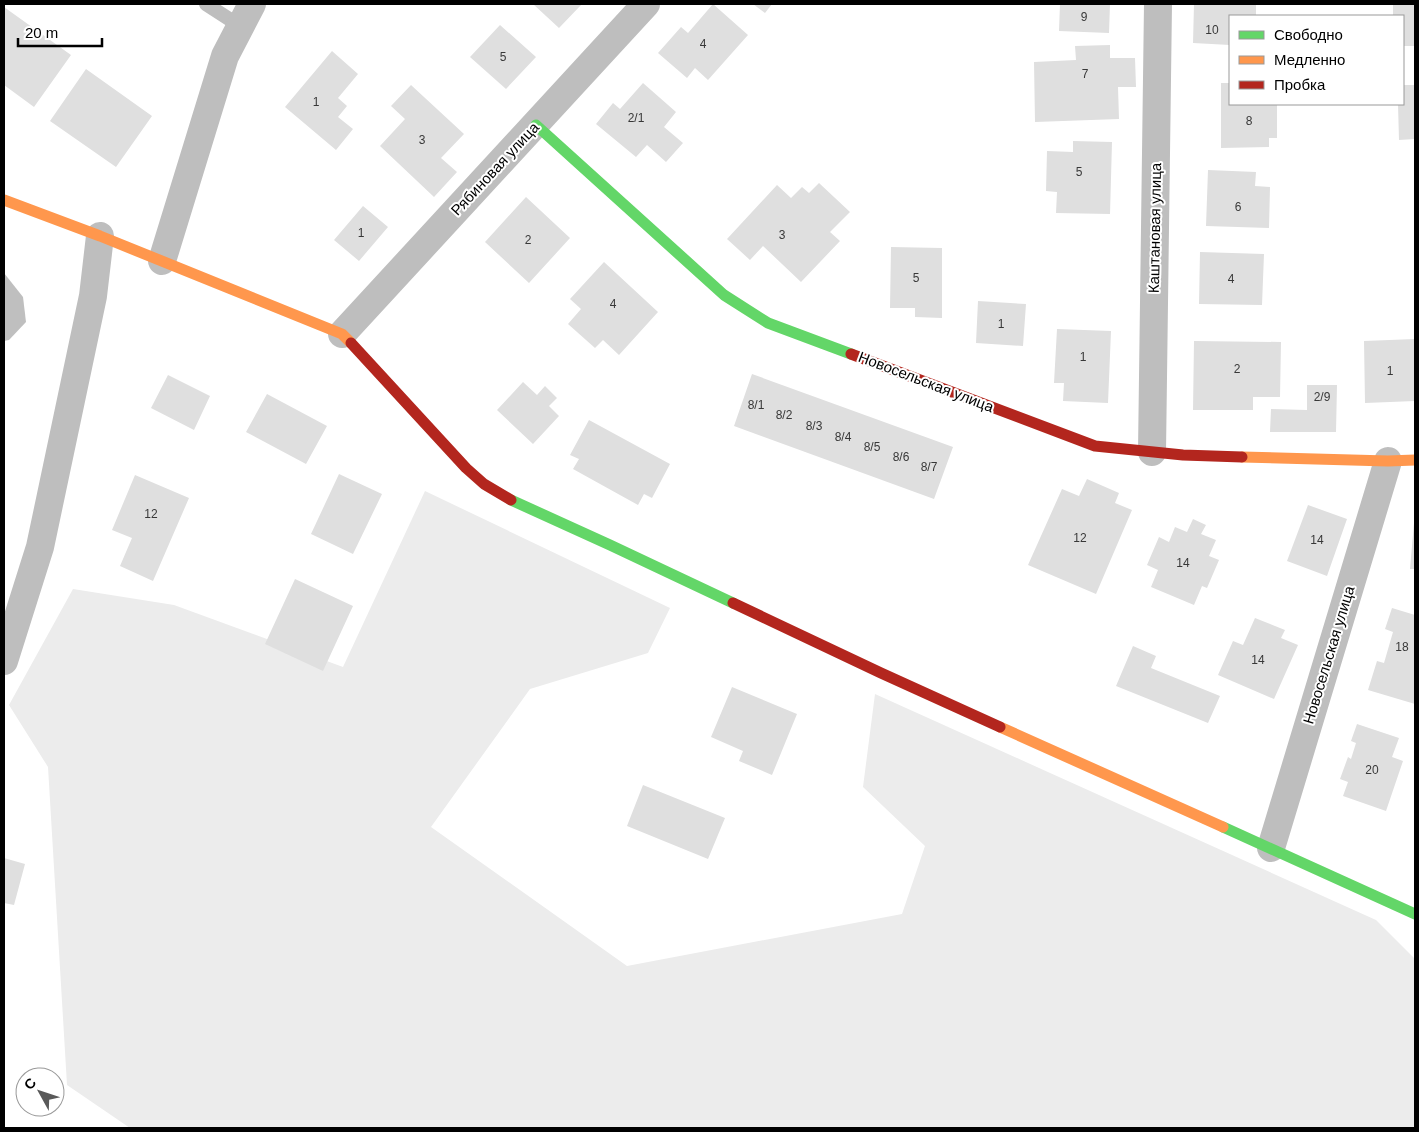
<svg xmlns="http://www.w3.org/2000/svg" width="1419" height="1132" font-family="Arial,sans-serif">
<rect width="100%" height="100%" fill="#fff"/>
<path fill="#ececec" d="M 425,491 L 670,608 L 648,653 L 530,689 L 431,827 L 627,966 L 902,914 L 925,846 L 863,787 L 875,694 L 1376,920 L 1415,959 L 1415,1128 L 130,1128 L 67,1085 L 48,767 L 9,705 L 73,589 L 174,605 L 343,667 Z"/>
<path fill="#bfbfbf" d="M 4,273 L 23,297 L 26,322 L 9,340 L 4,341 Z"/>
<path fill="#dfdfdf" d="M 533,4 L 582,4 L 559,28 Z
M 713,4 L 748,35 L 708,80 L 695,68 L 687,78 L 658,53 L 681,27 L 688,33 Z
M 753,4 L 772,4 L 765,13 Z
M 1060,4 L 1110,4 L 1109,33 L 1059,31 Z
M 1194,4 L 1256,4 L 1256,16 L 1230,16 L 1230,45 L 1193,43 Z
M 1393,4 L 1415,4 L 1415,46 L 1403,46 L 1403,16 L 1393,16 Z
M 4,7 L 71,55 L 34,107 L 4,85 Z
M 500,25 L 536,57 L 506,89 L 470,57 Z
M 1110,45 L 1110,58 L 1135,58 L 1136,87 L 1118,87 L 1119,119 L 1035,122 L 1034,62 L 1076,60 L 1075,46 Z
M 332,51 L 358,74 L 338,98 L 347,106 L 338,117 L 353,129 L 336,150 L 285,107 Z
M 86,69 L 152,116 L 116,167 L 50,121 Z
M 643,83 L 676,112 L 664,127 L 683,143 L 666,162 L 647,145 L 636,157 L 596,124 L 613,103 L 620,109 Z
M 1221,83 L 1230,83 L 1230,104 L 1277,104 L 1277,138 L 1269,138 L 1269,147 L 1221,148 Z
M 411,85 L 464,134 L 441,158 L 457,172 L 434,197 L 380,146 L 405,119 L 391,106 Z
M 1403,85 L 1415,85 L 1415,139 L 1399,140 L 1398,104 L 1403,104 Z
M 1073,141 L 1112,142 L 1110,214 L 1056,213 L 1057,192 L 1046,191 L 1047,151 L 1073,152 Z
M 1208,170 L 1256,172 L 1255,186 L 1270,187 L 1269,228 L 1206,226 Z
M 819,183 L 850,212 L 830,232 L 840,241 L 801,282 L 763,246 L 750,260 L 727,239 L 777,185 L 791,198 L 802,187 L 809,193 Z
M 526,197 L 570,238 L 529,283 L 485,242 Z
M 363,206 L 388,227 L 359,261 L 334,240 Z
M 891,247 L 942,248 L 942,318 L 915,317 L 915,308 L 890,308 Z
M 1200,252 L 1264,254 L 1262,305 L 1199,304 Z
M 604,262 L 658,312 L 619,355 L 603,340 L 595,348 L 568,324 L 581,309 L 570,299 Z
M 978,301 L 1026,304 L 1023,346 L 976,343 Z
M 1057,329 L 1111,331 L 1108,403 L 1063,401 L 1064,383 L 1054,383 Z
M 1415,339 L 1415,401 L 1365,403 L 1364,341 Z
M 1194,341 L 1281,342 L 1280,397 L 1253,397 L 1253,410 L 1193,410 Z
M 752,374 L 953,447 L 934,499 L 734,426 Z
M 168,375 L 210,396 L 194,430 L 151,408 Z
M 523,382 L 537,395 L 545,386 L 557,398 L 549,406 L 559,416 L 533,444 L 497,410 Z
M 1307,385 L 1337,385 L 1336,432 L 1270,432 L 1271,409 L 1307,410 Z
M 267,394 L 327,426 L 306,464 L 246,432 Z
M 589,420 L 670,464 L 652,498 L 644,494 L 638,505 L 573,469 L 579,459 L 570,455 Z
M 339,474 L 382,494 L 353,554 L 311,534 Z
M 135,475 L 189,498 L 153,581 L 120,566 L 132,538 L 112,530 Z
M 1087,479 L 1119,493 L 1115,503 L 1132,510 L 1096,594 L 1028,565 L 1062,489 L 1079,496 Z
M 1308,505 L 1347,519 L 1327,576 L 1287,561 Z
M 1193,519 L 1206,525 L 1201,534 L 1216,540 L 1209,556 L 1219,560 L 1207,588 L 1202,586 L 1194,605 L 1151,587 L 1158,570 L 1147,565 L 1159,537 L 1169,542 L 1175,527 L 1187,532 Z
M 1414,523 L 1415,523 L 1415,569 L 1410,569 Z
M 295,579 L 353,606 L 323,671 L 265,644 Z
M 1392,608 L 1415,615 L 1415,704 L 1368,690 L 1377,661 L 1384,663 L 1393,632 L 1385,629 Z
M 1255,618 L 1285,630 L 1281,638 L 1298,645 L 1274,699 L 1218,675 L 1233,641 L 1243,645 Z
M 1133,646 L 1156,656 L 1151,668 L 1220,696 L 1208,723 L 1116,686 Z
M 732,687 L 797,714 L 772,775 L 739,761 L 743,751 L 711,737 Z
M 1357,724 L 1399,738 L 1392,757 L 1403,761 L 1386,811 L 1343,796 L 1348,782 L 1340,779 L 1348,757 L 1351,759 L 1356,743 L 1351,741 Z
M 643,785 L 725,818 L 708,859 L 627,826 Z
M 4,858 L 25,864 L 14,905 L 4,903 Z"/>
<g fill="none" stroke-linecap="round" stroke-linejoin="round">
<path stroke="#bebebe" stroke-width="14" d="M 206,4 L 240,26"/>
<path stroke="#bebebe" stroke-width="28" d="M 162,261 L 225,56 L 252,4
M 342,334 L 646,4
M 1152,452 L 1158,4
M 4,661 L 40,547 L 93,296 L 100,236
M 1271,848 L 1388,461"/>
<path stroke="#63d668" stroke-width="11" d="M 536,125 L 724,295 L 768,323 L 851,354
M 511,500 L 610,545 L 733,603
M 1223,827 L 1415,914"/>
<path stroke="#ff974d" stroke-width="11" d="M 4,200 L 100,236 L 342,334 L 351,343
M 1242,457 L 1388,461 L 1415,460
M 1000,727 L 1223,827"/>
<path stroke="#b3261e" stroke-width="11" d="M 351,343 L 466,468 L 484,484 L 511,500
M 851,354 L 1095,446 L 1183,455 L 1242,457
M 733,603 L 881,673 L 1000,727"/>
</g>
<g text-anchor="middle" stroke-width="4" stroke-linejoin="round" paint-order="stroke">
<g font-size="12" fill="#383838">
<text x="1084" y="21">9</text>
<text x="1212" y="34">10</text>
<text x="703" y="48">4</text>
<text x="503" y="61">5</text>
<text x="1085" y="78">7</text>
<text x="316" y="106">1</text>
<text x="636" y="122">2/1</text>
<text x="1249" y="125">8</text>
<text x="422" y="144">3</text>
<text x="1079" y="176">5</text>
<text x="1238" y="211">6</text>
<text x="361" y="237">1</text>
<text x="782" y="239">3</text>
<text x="528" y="244">2</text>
<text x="916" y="282">5</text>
<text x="1231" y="283">4</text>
<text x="613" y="308">4</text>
<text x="1001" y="328">1</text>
<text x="1083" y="361">1</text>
<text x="1237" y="373">2</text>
<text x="1390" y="375">1</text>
<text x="1322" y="401">2/9</text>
<text x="756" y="409">8/1</text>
<text x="784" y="419">8/2</text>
<text x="814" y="430">8/3</text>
<text x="843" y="441">8/4</text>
<text x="872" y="451">8/5</text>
<text x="901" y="461">8/6</text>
<text x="929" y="471">8/7</text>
<text x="151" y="518">12</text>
<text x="1080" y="542">12</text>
<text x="1317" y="544">14</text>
<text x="1183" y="567">14</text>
<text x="1402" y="651">18</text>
<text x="1258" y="664">14</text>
<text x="1372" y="774">20</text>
</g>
<g font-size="15" fill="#000" stroke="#fff">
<text transform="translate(495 169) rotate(-47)" y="5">Рябиновая улица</text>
<text transform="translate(1155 228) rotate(-89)" y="5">Каштановая улица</text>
<text transform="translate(926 382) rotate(21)" y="5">Новосельская улица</text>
<text transform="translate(1329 655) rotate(-73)" y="5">Новосельская улица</text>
</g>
</g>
<rect width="1419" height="1132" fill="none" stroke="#000000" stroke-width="10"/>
<rect x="1229" y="15" width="175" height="90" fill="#ffffff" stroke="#999999"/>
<rect x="1239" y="31" width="25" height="8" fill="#63d668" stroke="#999999"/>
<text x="1274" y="40" font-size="15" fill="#000000">Свободно</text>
<rect x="1239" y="56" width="25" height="8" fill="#ff974d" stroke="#999999"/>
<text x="1274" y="65" font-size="15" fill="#000000">Медленно</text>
<rect x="1239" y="81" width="25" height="8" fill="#b3261e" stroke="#999999"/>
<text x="1274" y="90" font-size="15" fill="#000000">Пробка</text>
<g transform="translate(40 1092) rotate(310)"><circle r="24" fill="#ffffff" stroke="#999999"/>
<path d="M0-4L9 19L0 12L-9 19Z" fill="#595959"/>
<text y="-8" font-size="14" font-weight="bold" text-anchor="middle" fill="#000000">С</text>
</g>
<path d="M18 38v8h84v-8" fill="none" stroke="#000000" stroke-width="2.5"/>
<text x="25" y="38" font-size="15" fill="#000000" stroke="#ffffff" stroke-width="4" paint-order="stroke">20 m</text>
</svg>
